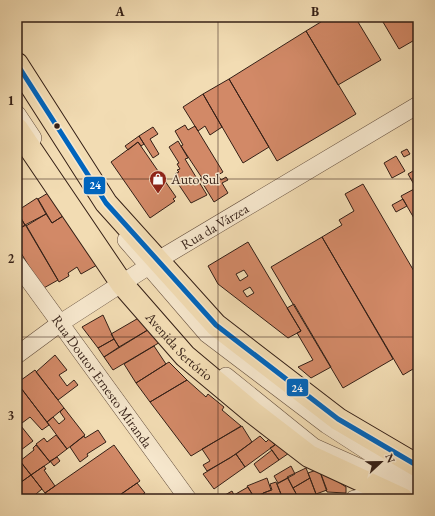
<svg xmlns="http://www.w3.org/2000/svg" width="435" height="516" font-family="'EB Garamond',serif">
<rect width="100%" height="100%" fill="#f2dcb3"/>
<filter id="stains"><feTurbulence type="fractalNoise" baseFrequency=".005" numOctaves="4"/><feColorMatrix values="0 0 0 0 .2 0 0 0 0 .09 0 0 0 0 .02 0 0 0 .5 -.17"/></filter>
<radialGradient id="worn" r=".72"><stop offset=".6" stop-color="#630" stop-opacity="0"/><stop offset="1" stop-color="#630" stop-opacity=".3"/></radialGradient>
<path fill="#d28967" stroke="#341f16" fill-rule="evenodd" d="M 329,17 L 355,17 L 381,60 L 338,85 L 306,31 Z
M 380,17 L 418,17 L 418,38 L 399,49 Z
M 306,31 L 356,114 L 277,161 L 229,79 Z
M 229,79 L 269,147 L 243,163 L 203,94 Z
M 203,94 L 222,127 L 210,135 L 205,126 L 198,131 L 183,107 Z
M 185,125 L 188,130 L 195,126 L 223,172 L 218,175 L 221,180 L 226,177 L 228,180 L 222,183 L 228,193 L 214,202 L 200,179 L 202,178 L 181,146 L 183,145 L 175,131 Z
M 153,127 L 158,134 L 150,139 L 159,154 L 153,158 L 139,136 Z
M 139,136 L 144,144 L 141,146 L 138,142 L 128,150 L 125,146 Z
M 178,141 L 188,158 L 185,159 L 207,195 L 191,203 L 177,182 L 179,181 L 175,174 L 179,172 L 177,170 L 180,169 L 177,164 L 179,163 L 169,147 Z
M 138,142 L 176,197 L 173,199 L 175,201 L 150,218 L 111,162 Z
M 407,149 L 410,154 L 404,157 L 401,152 Z
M 396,156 L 405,171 L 392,178 L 384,163 Z
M 418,168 L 418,225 L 401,196 L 416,188 L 408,174 Z
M 363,184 L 418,278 L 418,366 L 403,375 L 322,237 L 342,225 L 339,220 L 354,211 L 345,194 Z
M 48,193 L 63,216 L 52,223 L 38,199 Z
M 37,198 L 46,214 L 25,225 L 17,211 Z
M 403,199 L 407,206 L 396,212 L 392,205 Z
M 17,212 L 25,225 L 17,230 Z
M 46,214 L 52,223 L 63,216 L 97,265 L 81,274 L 77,267 L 68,273 L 69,276 L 59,282 L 26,226 Z
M 26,225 L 58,280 L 42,289 L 17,246 L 17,230 Z
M 322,237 L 393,359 L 343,388 L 271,267 Z
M 248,242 L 301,331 L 288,338 L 218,284 L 208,266 ZM 244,270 L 248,276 L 240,281 L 236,274 ZM 250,287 L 254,293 L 247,297 L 243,291 Z
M 294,304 L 331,367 L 311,378 L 298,367 L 313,360 L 297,333 L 301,331 L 287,308 Z
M 103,315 L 114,339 L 98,348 L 82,327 Z
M 142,316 L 151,328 L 119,347 L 111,334 Z
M 151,328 L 162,341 L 113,370 L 104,357 Z
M 114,339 L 119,347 L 104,357 L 98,348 Z
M 154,346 L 166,364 L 136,383 L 124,364 Z
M 55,355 L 67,370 L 59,375 L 67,386 L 74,380 L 78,385 L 58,400 L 36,372 Z
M 169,362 L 187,380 L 150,402 L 136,383 Z
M 35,370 L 64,408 L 47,422 L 17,383 Z
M 187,380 L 206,397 L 208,394 L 224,407 L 222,410 L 241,426 L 191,456 L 150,402 Z
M 18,384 L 49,425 L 42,430 L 30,417 L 22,423 L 17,416 Z
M 64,408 L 85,435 L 67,449 L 47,422 L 53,417 L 59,424 L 65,419 L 60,412 Z
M 17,421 L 33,441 L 17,453 Z
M 242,426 L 252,442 L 230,458 L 207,471 L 203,465 L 210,461 L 202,449 Z
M 98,430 L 106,442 L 87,454 L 88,456 L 80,462 L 70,447 L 84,436 L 85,438 Z
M 56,435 L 67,449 L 50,462 L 36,444 L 44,438 L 47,442 Z
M 260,436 L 266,442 L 269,439 L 275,445 L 245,467 L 236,454 Z
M 281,441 L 292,451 L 279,460 L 270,448 Z
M 36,445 L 50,462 L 31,475 L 20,461 L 34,450 L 33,448 Z
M 114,445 L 140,481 L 114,499 L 49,499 L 45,493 Z
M 272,450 L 279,460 L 260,473 L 254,464 Z
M 236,454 L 245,467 L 214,489 L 203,474 Z
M 57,457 L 60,461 L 54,466 L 50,461 Z
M 20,461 L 31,475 L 17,485 L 17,464 Z
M 44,466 L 46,469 L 44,470 L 55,486 L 45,493 L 31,475 Z
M 291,466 L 295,474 L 278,483 L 274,476 Z
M 306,468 L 310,478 L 293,488 L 287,477 Z
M 319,469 L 327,490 L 316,494 L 308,473 Z
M 319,469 L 346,487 L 346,493 L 327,492 Z
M 31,475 L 42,489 L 30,499 L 21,499 L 17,494 L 17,485 Z
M 267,478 L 271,490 L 254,497 L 247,486 Z
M 288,478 L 293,488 L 299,499 L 283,499 L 277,484 Z
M 310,478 L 316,494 L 308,499 L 299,499 L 293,488 Z
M 276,482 L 283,499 L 266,499 L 263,493 L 272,490 L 270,484 Z
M 137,483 L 145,493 L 143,494 L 146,499 L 114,499 Z
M 248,487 L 255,499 L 226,499 L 225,495 L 232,491 L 234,495 Z"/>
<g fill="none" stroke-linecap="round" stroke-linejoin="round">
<g stroke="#644e3d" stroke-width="18">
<g id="minor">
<path d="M 17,114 L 33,138"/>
<path d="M 126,240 L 207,334 L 327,425 L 395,469 L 418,480"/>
<path id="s1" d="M 17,264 L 188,499"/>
<path id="s2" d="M 17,355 L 59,324 L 158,260 L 418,105"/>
<path d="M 226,376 L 314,447 L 390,481 L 418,496"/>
<path d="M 354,499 L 387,492"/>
</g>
</g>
<g stroke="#341f16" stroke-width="24">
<g id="major">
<path d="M 17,64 L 106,203 L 216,325 L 338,419 L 418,466"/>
<path id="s3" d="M 17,129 L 122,284 L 185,356 L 252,412 L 309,456 L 402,499"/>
</g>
</g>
<use href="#minor" stroke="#f7e8ce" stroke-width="17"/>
<use href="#major" stroke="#f2dcb3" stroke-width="22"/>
<g stroke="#f7e8ce" stroke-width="8">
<path id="bus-1" d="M 17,64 L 106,203 L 216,325 L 338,419 L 418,466"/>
</g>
<use href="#bus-1" stroke="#0065bd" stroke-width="5"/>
</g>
<path fill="none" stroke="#341f16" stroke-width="1" stroke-opacity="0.55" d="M 218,17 L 218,499M 17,179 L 418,179M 17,337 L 418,337"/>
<defs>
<g id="shop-pin" transform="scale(0.9)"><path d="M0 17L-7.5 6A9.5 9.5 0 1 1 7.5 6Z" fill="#8f2418" stroke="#f7e8ce"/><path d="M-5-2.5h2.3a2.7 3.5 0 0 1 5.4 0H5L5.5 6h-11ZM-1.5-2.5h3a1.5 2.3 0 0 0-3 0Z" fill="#fff"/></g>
</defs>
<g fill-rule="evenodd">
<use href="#shop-pin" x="158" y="179"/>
</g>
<circle fill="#341f16" stroke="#f7e8ce" stroke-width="1.5" cx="57" cy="126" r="3.5"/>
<g text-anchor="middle" stroke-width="3" stroke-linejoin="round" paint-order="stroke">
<g font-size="14" fill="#341f16" stroke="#f7e8ce" text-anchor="start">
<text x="171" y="184">Auto Sul</text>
</g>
<g font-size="14" fill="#341f16" stroke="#f7e8ce">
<text dy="5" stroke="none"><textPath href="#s2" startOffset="236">Rua da Várzea</textPath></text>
<text dy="5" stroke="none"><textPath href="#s3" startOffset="272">Avenida Sertório</textPath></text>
<text dy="5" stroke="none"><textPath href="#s1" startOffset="145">Rua Doutor Ernesto Miranda</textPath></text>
</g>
</g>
<g stroke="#f7e8ce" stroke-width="1.5">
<rect x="83" y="176" width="23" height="19" rx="4" fill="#0065bd"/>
<rect x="286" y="378" width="23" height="19" rx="4" fill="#0065bd"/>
</g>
<g font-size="11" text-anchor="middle" font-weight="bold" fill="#fff">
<text x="95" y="189">24</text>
<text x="297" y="392">24</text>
</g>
<rect width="435" height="516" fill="none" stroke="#f2dcb3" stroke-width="44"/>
<g transform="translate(381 462) rotate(68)" stroke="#f7e8ce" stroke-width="3" paint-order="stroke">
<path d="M0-3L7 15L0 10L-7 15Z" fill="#341f16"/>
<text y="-6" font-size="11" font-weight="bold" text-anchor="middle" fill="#341f16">N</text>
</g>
<rect x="22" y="22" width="391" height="472" fill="none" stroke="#341f16" stroke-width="1.5"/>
<g font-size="13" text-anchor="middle" font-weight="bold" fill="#341f16">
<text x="120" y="16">A</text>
<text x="315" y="16">B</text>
<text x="11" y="105">1</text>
<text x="11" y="263">2</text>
<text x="11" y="420">3</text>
</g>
<rect width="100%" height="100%" filter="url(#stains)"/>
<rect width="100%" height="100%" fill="url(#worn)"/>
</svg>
